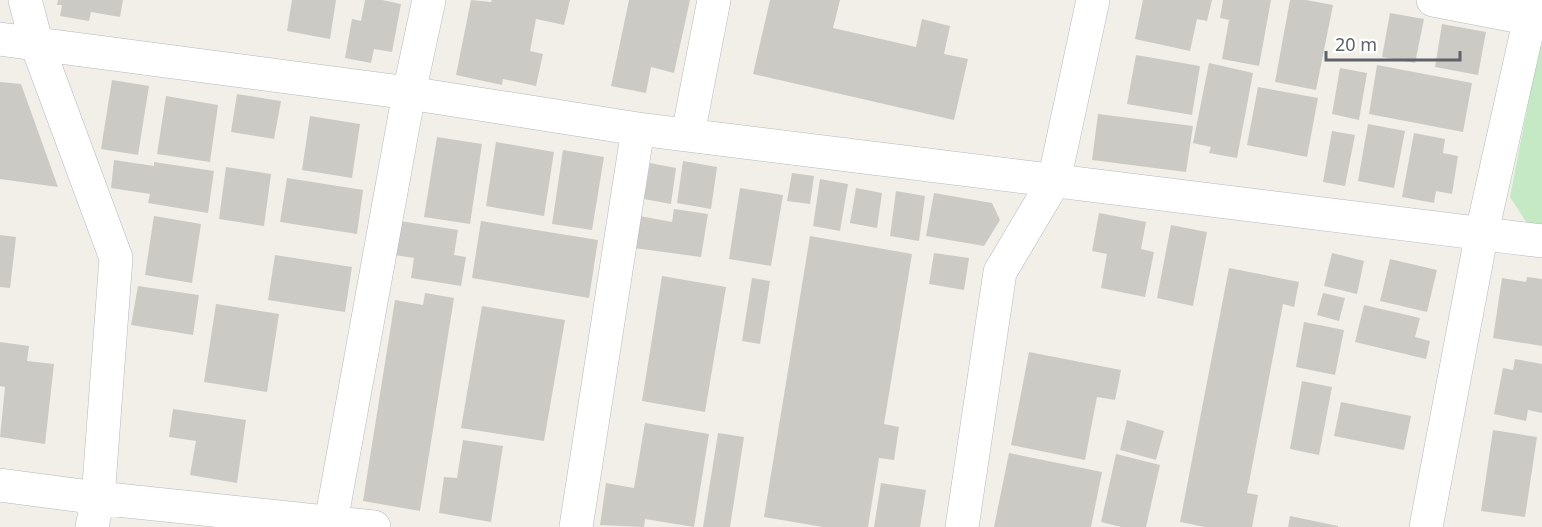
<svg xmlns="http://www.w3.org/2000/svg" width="1542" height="527" font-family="'Noto Sans',sans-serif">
<rect width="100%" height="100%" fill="#f1efe8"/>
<path fill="#c5e8c5" d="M 1542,46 L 1542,224 L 1527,223 L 1510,197 L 1539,48 Z"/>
<path fill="#cccac5" d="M 58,0 L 123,0 L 120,17 L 91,12 L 89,21 L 60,16 L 62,5 L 57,5 Z
M 292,0 L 336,0 L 330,39 L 287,31 Z
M 365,0 L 382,0 L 401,4 L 392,52 L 374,49 L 371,63 L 345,58 L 352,19 L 361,21 Z
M 471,0 L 491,2 L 492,0 L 570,0 L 564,25 L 536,19 L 530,51 L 543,54 L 536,86 L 503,79 L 502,85 L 456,75 Z
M 629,0 L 690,0 L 674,73 L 651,67 L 646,93 L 611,86 Z
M 770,0 L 840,0 L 833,28 L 916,47 L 922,19 L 950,26 L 944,54 L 968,59 L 954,120 L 753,74 Z
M 1143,0 L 1212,0 L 1207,21 L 1197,19 L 1190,51 L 1135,39 Z
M 1223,0 L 1271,0 L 1259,66 L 1222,59 L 1229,20 L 1220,18 Z
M 1290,0 L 1306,0 L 1333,5 L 1316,90 L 1275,82 Z
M 1390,13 L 1424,19 L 1415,63 L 1382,57 Z
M 1442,24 L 1486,32 L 1478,75 L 1435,67 Z
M 1136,55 L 1200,66 L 1192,115 L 1127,104 Z
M 1209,63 L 1253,73 L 1237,158 L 1209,153 L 1211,147 L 1193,143 Z
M 1377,65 L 1472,83 L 1463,132 L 1369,114 Z
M 1340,68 L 1367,73 L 1359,120 L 1332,114 Z
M 112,80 L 149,86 L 138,155 L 101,149 Z
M 0,82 L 21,84 L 58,187 L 0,179 Z
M 1258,87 L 1318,98 L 1307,157 L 1247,145 Z
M 237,94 L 281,101 L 274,139 L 231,132 Z
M 166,96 L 218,105 L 210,162 L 157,154 Z
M 1098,114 L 1193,126 L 1186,172 L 1092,160 Z
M 310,116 L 360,124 L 352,178 L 302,170 Z
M 1368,124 L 1405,131 L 1394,188 L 1358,181 Z
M 1332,131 L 1355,135 L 1345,186 L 1323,182 Z
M 1414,133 L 1445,139 L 1443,153 L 1458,156 L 1452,194 L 1436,191 L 1434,203 L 1402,197 Z
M 437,137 L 482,144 L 470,224 L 424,217 Z
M 496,142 L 554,152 L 544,216 L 486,206 Z
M 563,150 L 604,157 L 592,230 L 552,224 Z
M 114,160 L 154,166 L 154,162 L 214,171 L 208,213 L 148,203 L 150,194 L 111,188 Z
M 683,161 L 717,167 L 711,209 L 677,203 Z
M 650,163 L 676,168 L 671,204 L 644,199 Z
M 226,167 L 271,174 L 264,226 L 219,219 Z
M 792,173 L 814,176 L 810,204 L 787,201 Z
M 287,178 L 363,190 L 357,234 L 280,222 Z
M 820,179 L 848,184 L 840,231 L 813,226 Z
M 740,188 L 783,195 L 771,266 L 729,259 Z
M 856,188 L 882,193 L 877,228 L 850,223 Z
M 896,191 L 925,196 L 919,241 L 890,236 Z
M 934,193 L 992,203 L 1000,220 L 984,246 L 926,236 Z
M 674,209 L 708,214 L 701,257 L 634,248 L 640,216 L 672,222 Z
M 1099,213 L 1146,222 L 1141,249 L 1154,252 L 1145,297 L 1101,288 L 1107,254 L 1092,251 Z
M 154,216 L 201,224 L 192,283 L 145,275 Z
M 400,221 L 458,230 L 454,255 L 466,257 L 461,286 L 411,278 L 414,258 L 394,255 Z
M 481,221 L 598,240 L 589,298 L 472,278 Z
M 1171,225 L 1207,232 L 1193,306 L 1157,298 Z
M 0,235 L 16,237 L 10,288 L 0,287 Z
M 810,236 L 912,254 L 884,424 L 899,427 L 894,460 L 879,458 L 868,527 L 823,527 L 764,517 Z
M 934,253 L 969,258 L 964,290 L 929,284 Z
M 1332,253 L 1364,261 L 1357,294 L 1324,286 Z
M 275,255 L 352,267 L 345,312 L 268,300 Z
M 1390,259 L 1437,270 L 1427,312 L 1380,301 Z
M 1229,268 L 1299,282 L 1294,307 L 1283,304 L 1247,493 L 1258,495 L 1252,527 L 1205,527 L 1180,522 Z
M 662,276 L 726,287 L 705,412 L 642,401 Z
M 1527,277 L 1542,279 L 1542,346 L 1493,338 L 1502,278 L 1526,282 Z
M 752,278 L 770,281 L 760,344 L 742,341 Z
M 138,286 L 199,295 L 193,335 L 131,325 Z
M 425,293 L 454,298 L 420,511 L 363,501 L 395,300 L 423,305 Z
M 1323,293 L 1345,298 L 1339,321 L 1317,315 Z
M 216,304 L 279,314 L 267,392 L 204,382 Z
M 1364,305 L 1420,318 L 1415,337 L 1430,341 L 1426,359 L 1355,342 Z
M 482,306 L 565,320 L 544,441 L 461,428 Z
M 1304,322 L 1344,330 L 1335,375 L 1296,367 Z
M 0,342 L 29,346 L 27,361 L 54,364 L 45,444 L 0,437 L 5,387 L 0,386 Z
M 1029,352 L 1121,370 L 1115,400 L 1097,397 L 1085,460 L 1011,445 Z
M 1515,359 L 1542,364 L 1542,413 L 1528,410 L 1526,421 L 1494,414 L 1503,368 L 1513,370 Z
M 1302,381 L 1332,387 L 1319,455 L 1290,449 Z
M 1341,402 L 1411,416 L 1404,450 L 1334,436 Z
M 173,409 L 246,420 L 237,483 L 190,475 L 196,441 L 169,437 Z
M 1127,420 L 1164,431 L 1156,460 L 1120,450 Z
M 645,423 L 709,434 L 694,527 L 645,519 L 644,527 L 600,525 L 606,483 L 634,488 Z
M 1493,430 L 1537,437 L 1525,517 L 1481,511 Z
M 718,433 L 744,437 L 730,527 L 703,527 Z
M 463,440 L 503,446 L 491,522 L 439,513 L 444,477 L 457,478 Z
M 1009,453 L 1102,472 L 1091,527 L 994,527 Z
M 1116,454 L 1160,465 L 1146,527 L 1121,527 L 1101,522 Z
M 881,483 L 926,490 L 920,527 L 874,527 Z
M 1290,516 L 1338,526 L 1338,527 L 1288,527 Z"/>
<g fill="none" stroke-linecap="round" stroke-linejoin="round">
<g stroke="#b5b8bc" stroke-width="34">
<path id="minor" d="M 25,0 L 37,45 L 116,258 L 98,498 L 92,527
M 1433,0 L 1542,21
M 0,39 L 409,93 L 638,129 L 1542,241
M 688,134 L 714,0
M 0,485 L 98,498 L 374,527
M 331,522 L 409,93 L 429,0
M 576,527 L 638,129
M 962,527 L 1000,272 L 1054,181 L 1093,0
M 1426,527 L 1482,232 L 1534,0"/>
</g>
<use href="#minor" stroke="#fff" stroke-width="33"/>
</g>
<path d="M1326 51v9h134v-9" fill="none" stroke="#5f6368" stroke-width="3"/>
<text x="1335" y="51" font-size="18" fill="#5f6368" stroke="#ffffff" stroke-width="4.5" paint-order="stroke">20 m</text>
</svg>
